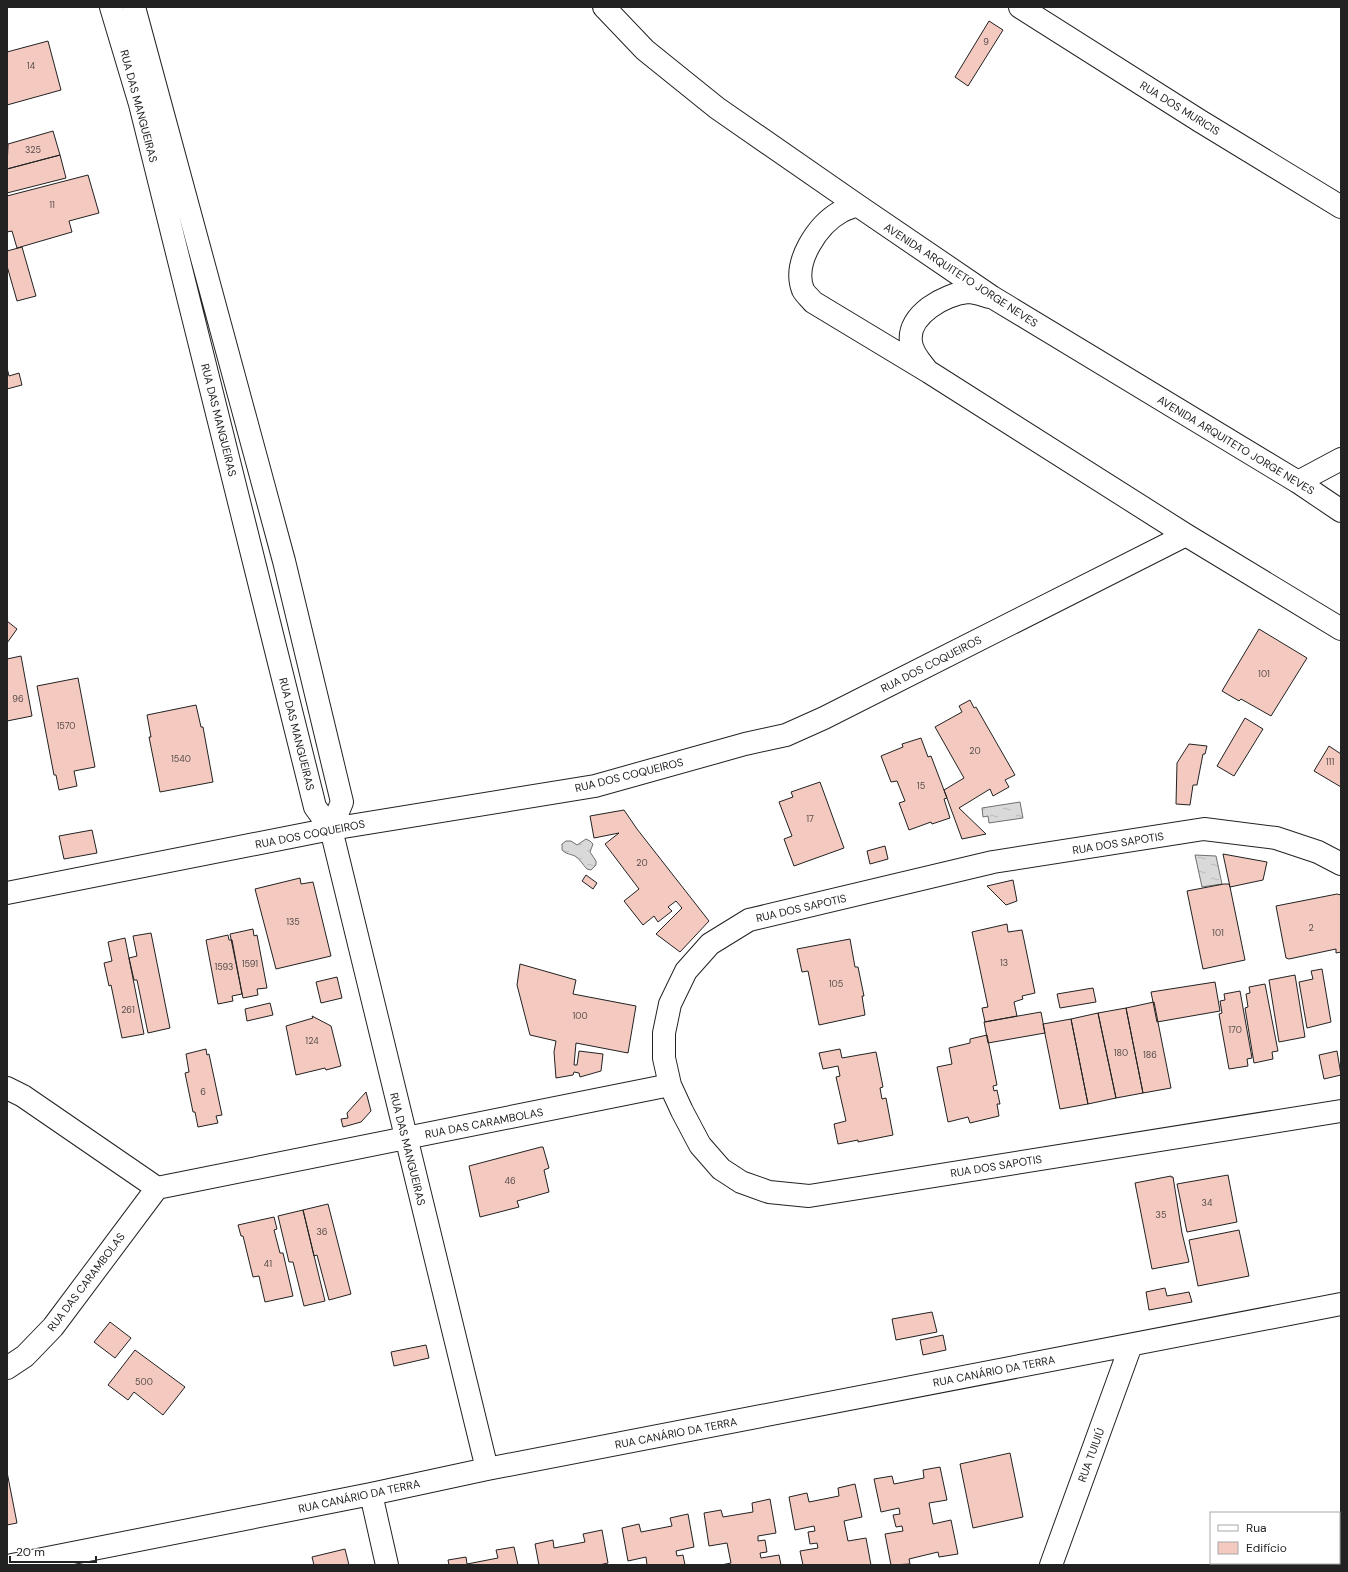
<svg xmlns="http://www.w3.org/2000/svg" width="1348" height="1572" font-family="'DM Sans',sans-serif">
<defs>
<pattern id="water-ripples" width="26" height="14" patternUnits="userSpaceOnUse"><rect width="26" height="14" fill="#d9d9d9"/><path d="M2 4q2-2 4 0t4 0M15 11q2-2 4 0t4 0" fill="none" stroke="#bababa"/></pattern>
</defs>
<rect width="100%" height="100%" fill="#fff"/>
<path fill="url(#water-ripples)" stroke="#6f6f6f" d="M 1020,802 L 1023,818 L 989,823 L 988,816 L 983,817 L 982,808 Z
M 586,839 L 590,841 L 593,844 L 590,852 L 596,861 L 596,865 L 591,870 L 587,869 C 583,865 580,859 575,856 C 570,854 566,854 562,850 L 562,844 L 566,841 L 571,841 L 577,845 Z
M 1195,855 L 1216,856 L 1222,884 L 1202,887 Z"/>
<path fill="#f3c9c0" stroke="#222" d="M 989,21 L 1003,30 L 968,86 L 955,77 Z
M 48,41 L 61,90 L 7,105 L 7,52 Z
M 53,131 L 60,155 L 7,169 L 8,144 Z
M 60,155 L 66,178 L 7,193 L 7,169 Z
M 88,175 L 99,213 L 69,221 L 72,232 L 17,248 L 12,231 L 7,232 L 7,196 Z
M 22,247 L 36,296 L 17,301 L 7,266 L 7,251 Z
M 7,368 L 9,376 L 19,373 L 22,385 L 7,389 Z
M 7,621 L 17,629 L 7,643 Z
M 1259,629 L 1307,658 L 1271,716 L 1241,699 L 1239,701 L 1222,691 Z
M 21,656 L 32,716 L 7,721 L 7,659 Z
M 78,678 L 95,767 L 74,771 L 77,786 L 59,790 L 56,775 L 54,775 L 37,686 Z
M 970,700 L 974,708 L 976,707 L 1015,775 L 1005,780 L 1009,787 L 993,796 L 990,789 L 959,808 L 986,834 L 962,839 L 944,790 L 964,778 L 935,727 L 962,712 L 959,706 Z
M 196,705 L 201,727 L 203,727 L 213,782 L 160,792 L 149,737 L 151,737 L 147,715 Z
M 1245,718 L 1263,729 L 1234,776 L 1217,766 Z
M 921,738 L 928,757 L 931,756 L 947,798 L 944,799 L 950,818 L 932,824 L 931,822 L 909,830 L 899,803 L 905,801 L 897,781 L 891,782 L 881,756 L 903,747 L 902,744 Z
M 1189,744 L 1207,746 L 1205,754 L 1203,754 L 1197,785 L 1193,785 L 1190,805 L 1176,804 L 1177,763 Z
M 1329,746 L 1341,754 L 1341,787 L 1314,771 Z
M 820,782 L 844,848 L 794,866 L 784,839 L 792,836 L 779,802 L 793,797 L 791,792 Z
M 624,810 L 637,829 L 709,921 L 680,952 L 656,934 L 682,908 L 676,901 L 668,907 L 672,911 L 658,922 L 654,916 L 643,925 L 624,901 L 639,889 L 605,844 L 619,833 L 594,838 L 590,816 Z
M 92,830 L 97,853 L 64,859 L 59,836 Z
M 885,846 L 888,859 L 870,864 L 867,851 Z
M 1223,854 L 1267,862 L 1263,880 L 1230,887 Z
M 586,875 L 597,883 L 593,889 L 582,881 Z
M 300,878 L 301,884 L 313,882 L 331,956 L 276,969 L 255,889 Z
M 1013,880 L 1017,901 L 1006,905 L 987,886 Z
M 1224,884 L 1229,884 L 1230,887 L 1245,960 L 1203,969 L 1187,891 Z
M 1337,894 L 1341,895 L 1341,952 L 1336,953 L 1336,949 L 1289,959 L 1286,958 L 1276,906 Z
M 1007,924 L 1008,932 L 1022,930 L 1035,993 L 1022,996 L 1023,999 L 1014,1002 L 1017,1016 L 985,1022 L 982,1008 L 988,1007 L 972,932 Z
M 253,929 L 254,936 L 257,935 L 267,988 L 257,989 L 258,995 L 243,998 L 230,934 Z
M 151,933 L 170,1028 L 148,1033 L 137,980 L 134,980 L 129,958 L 137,956 L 133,936 Z
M 228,935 L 229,940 L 232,940 L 242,994 L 232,996 L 233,1001 L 218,1004 L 206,940 Z
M 125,938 L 144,1034 L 122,1038 L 111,985 L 109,986 L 104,963 L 112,961 L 108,942 Z
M 850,939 L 855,967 L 858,967 L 864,996 L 862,996 L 865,1015 L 819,1025 L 808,971 L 802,972 L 797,949 Z
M 520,964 L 576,980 L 573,994 L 636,1006 L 628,1053 L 576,1043 L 574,1065 L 577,1065 L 579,1051 L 603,1054 L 601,1071 L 580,1077 L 579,1073 L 574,1072 L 573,1075 L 556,1078 L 554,1052 L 556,1041 L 530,1035 L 517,985 Z
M 1322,969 L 1331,1022 L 1307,1028 L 1299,982 L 1313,979 L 1311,971 Z
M 1295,975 L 1305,1037 L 1279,1042 L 1269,980 Z
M 337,977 L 342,998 L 321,1003 L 316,982 Z
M 1215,982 L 1220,1011 L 1157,1022 L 1151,992 Z
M 1265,984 L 1278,1051 L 1272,1052 L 1273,1059 L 1254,1063 L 1245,1008 L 1248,1007 L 1246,994 L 1250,993 L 1249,987 Z
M 1093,988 L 1096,1002 L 1060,1008 L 1057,994 Z
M 1240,991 L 1252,1058 L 1247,1059 L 1248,1066 L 1229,1069 L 1219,1014 L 1222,1013 L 1220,1001 L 1225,1000 L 1224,994 Z
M 1154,1002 L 1171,1088 L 1143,1093 L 1126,1008 Z
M 270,1003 L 273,1015 L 247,1021 L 245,1009 Z
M 1126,1008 L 1143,1093 L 1116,1098 L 1098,1013 Z
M 1041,1012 L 1045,1033 L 988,1043 L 984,1022 Z
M 1098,1013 L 1116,1098 L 1088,1104 L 1071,1019 Z
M 312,1016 L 331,1026 L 341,1066 L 326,1070 L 325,1068 L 296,1075 L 286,1026 L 313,1018 Z
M 1071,1019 L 1088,1104 L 1060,1109 L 1043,1024 Z
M 987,1035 L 997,1085 L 993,1086 L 994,1091 L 997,1090 L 1000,1104 L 997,1104 L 999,1116 L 970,1123 L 968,1117 L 948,1122 L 937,1067 L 952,1064 L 949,1048 L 970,1043 L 970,1039 Z
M 206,1049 L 207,1055 L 209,1054 L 222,1115 L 216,1116 L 218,1123 L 198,1127 L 195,1112 L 193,1112 L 185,1073 L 189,1072 L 186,1054 Z
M 840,1049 L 842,1058 L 876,1052 L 883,1087 L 880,1088 L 882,1099 L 886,1098 L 893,1135 L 858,1142 L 858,1140 L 838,1144 L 834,1124 L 846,1121 L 836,1077 L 840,1076 L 838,1066 L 823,1069 L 819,1053 Z
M 1337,1051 L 1341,1075 L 1324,1079 L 1319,1055 Z
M 366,1092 L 371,1111 L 361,1122 L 343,1127 L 341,1119 L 348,1118 L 347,1113 Z
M 541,1147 L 543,1147 L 549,1168 L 544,1170 L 549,1192 L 517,1201 L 519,1207 L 480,1217 L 469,1166 Z
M 1228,1175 L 1237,1222 L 1187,1232 L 1177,1184 Z
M 1171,1176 L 1171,1177 L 1173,1177 L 1182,1233 L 1189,1262 L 1152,1269 L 1135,1183 Z
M 328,1204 L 351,1294 L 329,1300 L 317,1255 L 314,1256 L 303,1210 Z
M 303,1210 L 325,1301 L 304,1306 L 293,1262 L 289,1262 L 278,1216 Z
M 274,1217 L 277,1229 L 274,1230 L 280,1253 L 283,1253 L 293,1296 L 265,1302 L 259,1276 L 253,1277 L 243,1236 L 241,1236 L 238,1225 Z
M 1239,1230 L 1249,1276 L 1198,1286 L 1189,1240 Z
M 1165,1288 L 1167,1296 L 1189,1292 L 1192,1302 L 1149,1310 L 1146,1292 Z
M 932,1312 L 937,1332 L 896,1340 L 892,1319 Z
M 110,1322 L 131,1338 L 115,1358 L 94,1342 Z
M 943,1335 L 946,1350 L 923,1355 L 920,1340 Z
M 426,1345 L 429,1358 L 394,1366 L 391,1352 Z
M 135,1350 L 185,1387 L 163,1415 L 134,1392 L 128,1400 L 108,1385 Z
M 1010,1453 L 1023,1517 L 973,1528 L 960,1464 Z
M 940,1467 L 947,1500 L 929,1503 L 933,1524 L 951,1520 L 958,1554 L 939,1557 L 938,1552 L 909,1559 L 910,1564 L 891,1565 L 885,1534 L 903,1531 L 902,1526 L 896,1527 L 893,1515 L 900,1514 L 899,1508 L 881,1512 L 874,1479 L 892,1476 L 894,1484 L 924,1478 L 923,1470 Z
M 7,1472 L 17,1523 L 7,1525 Z
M 855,1484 L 862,1517 L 844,1521 L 848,1541 L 866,1538 L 871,1565 L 803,1565 L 800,1551 L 818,1548 L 817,1543 L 810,1544 L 808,1532 L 815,1531 L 814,1526 L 795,1530 L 789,1497 L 807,1493 L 809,1502 L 839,1496 L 838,1488 Z
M 770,1499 L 776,1533 L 758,1536 L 758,1541 L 765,1540 L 767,1552 L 760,1553 L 761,1558 L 779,1555 L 781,1565 L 721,1565 L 731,1563 L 727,1543 L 709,1546 L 704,1513 L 721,1510 L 723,1517 L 753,1512 L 752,1503 Z
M 688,1514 L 694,1547 L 676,1551 L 677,1556 L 683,1555 L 685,1565 L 647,1565 L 646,1557 L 628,1561 L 622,1528 L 639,1524 L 641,1532 L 672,1526 L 670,1518 Z
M 602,1530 L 608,1563 L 599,1565 L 539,1565 L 535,1544 L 553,1540 L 554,1548 L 585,1542 L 583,1534 Z
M 514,1547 L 518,1565 L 449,1565 L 448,1560 L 466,1557 L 467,1564 L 498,1558 L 496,1550 Z
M 345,1549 L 349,1565 L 314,1565 L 312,1557 Z"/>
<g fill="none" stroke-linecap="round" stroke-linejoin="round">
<g stroke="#222" stroke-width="24">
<path id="street" d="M 111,7 L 140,104 L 315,807 L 331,829 L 487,1469
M 134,7 L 284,561 L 342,802 L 331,829
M 604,7 L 645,50 L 717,108 L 857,205 L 992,297 L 1298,482 L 1341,511
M 1020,7 L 1200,121 L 1341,207
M 857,205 C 852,207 846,209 842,211 C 818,224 792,262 803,290 C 805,294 810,298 813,302 L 929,372 L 1186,535 L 1341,629
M 926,369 C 920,361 912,353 911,342 C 907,315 945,294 968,292 C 975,292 982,295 989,297
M 1298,482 L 1341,459
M 1341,864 L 1318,852 L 1276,838 L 1204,829 L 993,862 L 749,920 L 710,944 L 686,971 L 670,1004 L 664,1033 L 664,1058 L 670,1085 L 682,1111 L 700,1145 L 721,1169 L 741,1182 L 769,1192 L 809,1196 L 1341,1111
M 7,893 L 331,829 L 595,786 L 745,744 L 786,735 L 824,718 L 1186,535
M 7,1088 L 23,1096 L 157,1188
M 7,1368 L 25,1356 L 53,1327 L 157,1188 L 670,1085
M 371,1494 L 387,1565
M 12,1565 L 371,1494 L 487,1469 L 1341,1304
M 1051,1565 L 1131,1345"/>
</g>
<use href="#street" stroke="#fff" stroke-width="22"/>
</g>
<g text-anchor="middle" stroke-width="3" stroke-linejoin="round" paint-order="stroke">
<g font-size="9" fill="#564c4a">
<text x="986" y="45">9</text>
<text x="31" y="69">14</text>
<text x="33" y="153">325</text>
<text x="52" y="208">11</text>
<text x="1264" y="677">101</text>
<text x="18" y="702">96</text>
<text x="66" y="729">1570</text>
<text x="975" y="754">20</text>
<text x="181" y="762">1540</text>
<text x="1330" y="765">111</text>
<text x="921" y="789">15</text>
<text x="810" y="822">17</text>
<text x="642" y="866">20</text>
<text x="293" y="925">135</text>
<text x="1311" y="931">2</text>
<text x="1218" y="936">101</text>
<text x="1004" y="966">13</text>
<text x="250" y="967">1591</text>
<text x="224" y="970">1593</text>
<text x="836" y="987">105</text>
<text x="128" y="1013">261</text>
<text x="580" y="1019">100</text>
<text x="1235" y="1033">170</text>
<text x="312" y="1044">124</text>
<text x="1121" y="1056">180</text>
<text x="1150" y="1058">186</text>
<text x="203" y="1095">6</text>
<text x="510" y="1184">46</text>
<text x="1207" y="1206">34</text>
<text x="1161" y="1218">35</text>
<text x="322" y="1235">36</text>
<text x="268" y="1267">41</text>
<text x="144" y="1385">500</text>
</g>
<g font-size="11" fill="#222" stroke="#fff">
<text transform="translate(139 106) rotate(75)" y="4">RUA DAS MANGUEIRAS</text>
<text transform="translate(1180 108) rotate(32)" y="4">RUA DOS MURICIS</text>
<text transform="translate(961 275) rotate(33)" y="4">AVENIDA ARQUITETO JORGE NEVES</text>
<text transform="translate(219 420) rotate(76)" y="4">RUA DAS MANGUEIRAS</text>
<text transform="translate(1236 445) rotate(31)" y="4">AVENIDA ARQUITETO JORGE NEVES</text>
<text transform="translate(931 664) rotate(-27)" y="4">RUA DOS COQUEIROS</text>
<text transform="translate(297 734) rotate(76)" y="4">RUA DAS MANGUEIRAS</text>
<text transform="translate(629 775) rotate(-14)" y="4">RUA DOS COQUEIROS</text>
<text transform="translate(310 834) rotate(-11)" y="4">RUA DOS COQUEIROS</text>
<text transform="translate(1118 843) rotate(-9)" y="4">RUA DOS SAPOTIS</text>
<text transform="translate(801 908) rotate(-13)" y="4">RUA DOS SAPOTIS</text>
<text transform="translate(484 1123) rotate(-11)" y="4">RUA DAS CARAMBOLAS</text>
<text transform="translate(408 1149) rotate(76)" y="4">RUA DAS MANGUEIRAS</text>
<text transform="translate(996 1166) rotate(-9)" y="4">RUA DOS SAPOTIS</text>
<text transform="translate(86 1282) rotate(-53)" y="4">RUA DAS CARAMBOLAS</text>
<text transform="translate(994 1371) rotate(-11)" y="4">RUA CANÁRIO DA TERRA</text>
<text transform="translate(676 1433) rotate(-11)" y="4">RUA CANÁRIO DA TERRA</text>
<text transform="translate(1091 1455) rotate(-70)" y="4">RUA TUIUIÚ</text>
<text transform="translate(359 1496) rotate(-12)" y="4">RUA CANÁRIO DA TERRA</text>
</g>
</g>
<rect width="1348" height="1572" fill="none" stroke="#222222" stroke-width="16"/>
<rect x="1210" y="1512" width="130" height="52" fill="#ffffff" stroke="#a7a7a7"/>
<rect x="1218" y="1525" width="20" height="6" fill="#ffffff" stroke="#a7a7a7"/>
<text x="1246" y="1532" font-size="12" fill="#222222">Rua</text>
<rect x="1218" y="1542" width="20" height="12" fill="#f3c9c0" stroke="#a7a7a7"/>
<text x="1246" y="1552" font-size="12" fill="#222222">Edifício</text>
<path d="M10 1556v6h86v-6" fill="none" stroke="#222222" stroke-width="2"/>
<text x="16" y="1556" font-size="12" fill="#222222" stroke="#ffffff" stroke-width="3" paint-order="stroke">20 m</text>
</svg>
